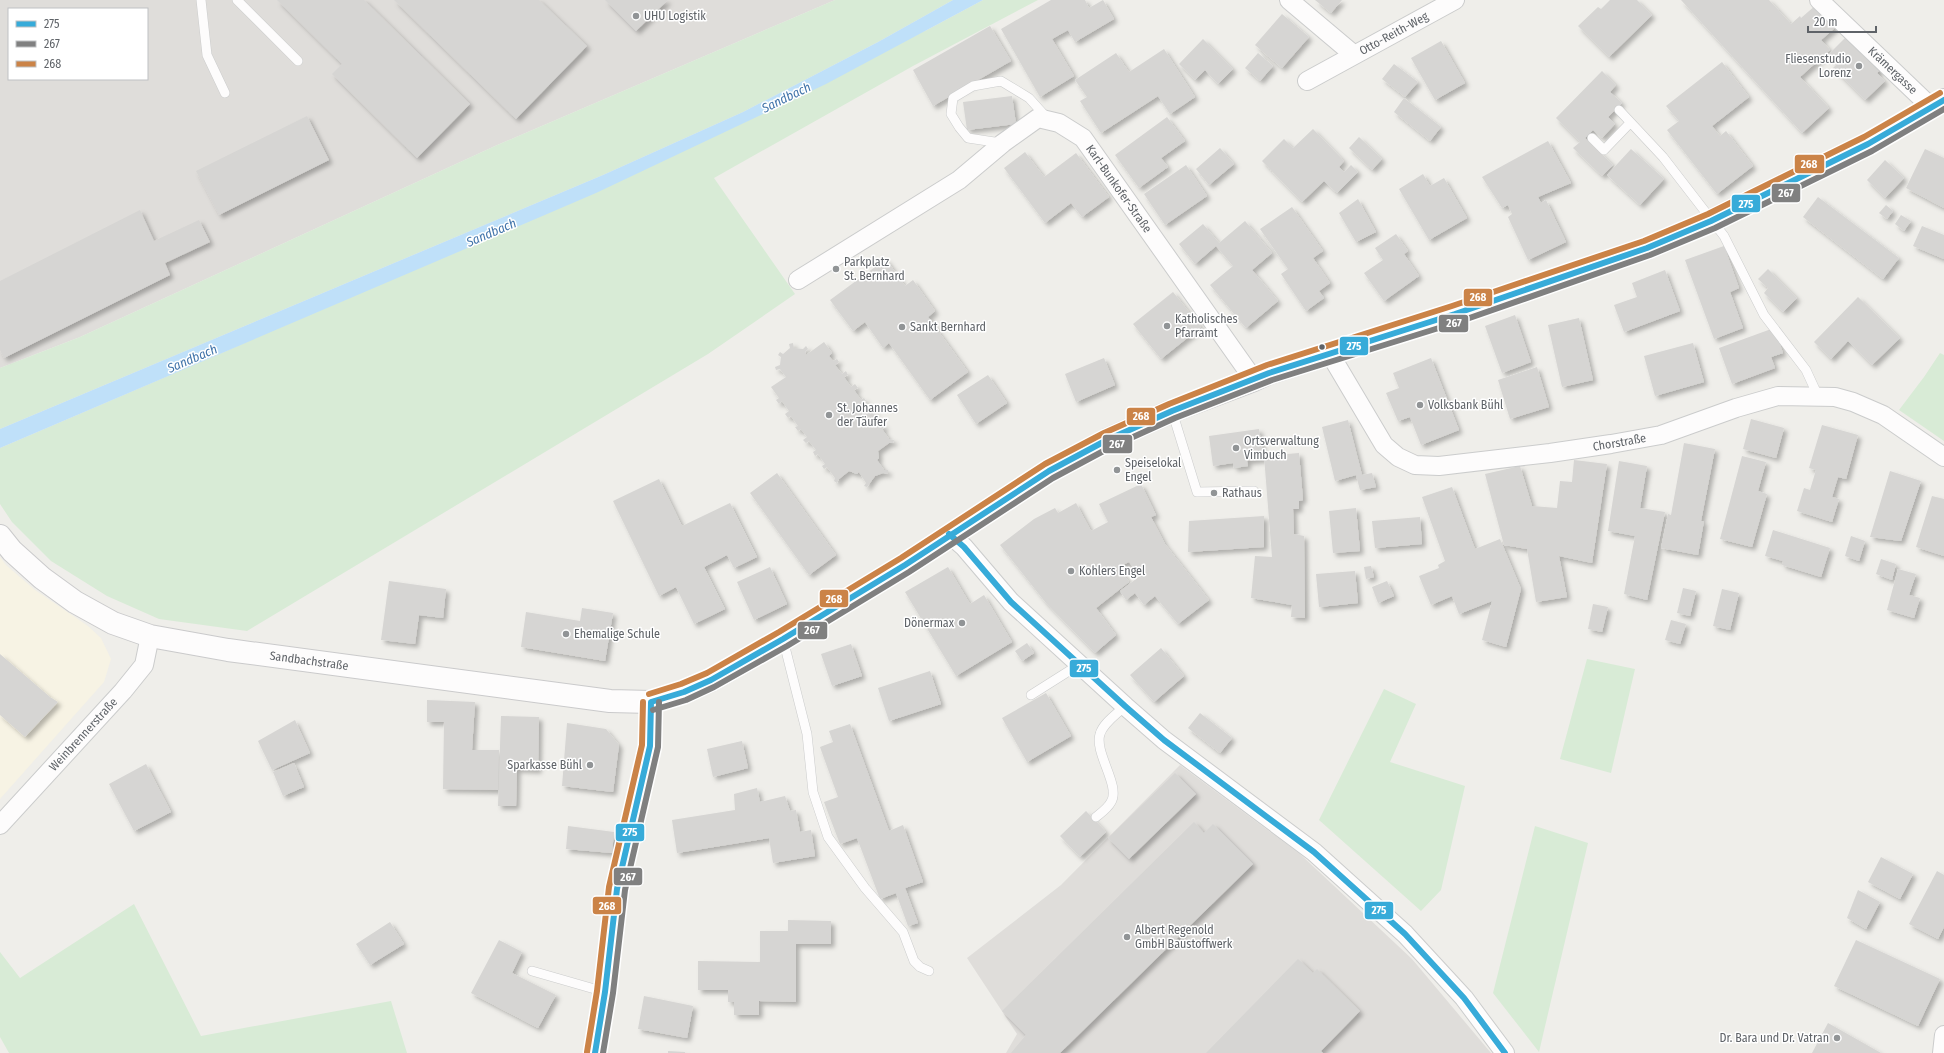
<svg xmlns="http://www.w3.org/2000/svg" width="1944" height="1053" font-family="'Fira Sans Condensed',sans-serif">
<defs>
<filter id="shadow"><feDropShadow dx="3.5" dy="3.5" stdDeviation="2" flood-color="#0004"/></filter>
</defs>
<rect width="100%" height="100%" fill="#efeeea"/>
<path fill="#f7f3e4" d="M 0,557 L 6,565 L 35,590 L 88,626 L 101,638 L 111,659 L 104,682 L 0,799 Z"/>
<path fill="#dfddda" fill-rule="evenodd" d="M 0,0 L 835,0 L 495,146 L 80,337 L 0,368 ZM 9,9 L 147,9 L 147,79 L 9,79 Z
M 1180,765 L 1300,854 L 1412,959 L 1491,1053 L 1006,1053 L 1017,1034 L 967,958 L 1061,885 Z"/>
<path fill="#d8ebd6" d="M 835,0 L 953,0 L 878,42 L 743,112 L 603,175 L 0,429 L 0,368 L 80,337 L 495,146 Z
M 983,0 L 1038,0 L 913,66 L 714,178 L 795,294 L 708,354 L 247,631 L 159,619 L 107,596 L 51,561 L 12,522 L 0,504 L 0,448 L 224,352 L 927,30 Z
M 1940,353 L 1944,355 L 1944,441 L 1899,410 L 1924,377 Z
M 1587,659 L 1635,669 L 1611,773 L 1560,759 Z
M 1384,689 L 1416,704 L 1390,762 L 1465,786 L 1441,890 L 1421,911 L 1319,820 Z
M 1535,826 L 1588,843 L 1539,1052 L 1493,993 Z
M 134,904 L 201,1036 L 391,1001 L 407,1053 L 9,1053 L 0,1037 L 0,952 L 20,978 Z"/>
<path fill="#bfe0f9" d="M 953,0 L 983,0 L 826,84 L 596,193 L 0,448 L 0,429 L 603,175 L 743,112 L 878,42 Z"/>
<path fill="#d6d5d3" filter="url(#shadow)" d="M 277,0 L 364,0 L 470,104 L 417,158 L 332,74 L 342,64 Z
M 394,0 L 539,0 L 587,46 L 516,119 Z
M 605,0 L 668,0 L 636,31 Z
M 1051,0 L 1085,0 L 1089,8 L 1103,0 L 1114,19 L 1075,42 L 1068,30 L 1052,39 L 1074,76 L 1040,97 L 1001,29 Z
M 1315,0 L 1342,0 L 1331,13 Z
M 1610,0 L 1637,0 L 1652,15 L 1609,57 L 1578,26 L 1598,7 L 1601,9 Z
M 1681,0 L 1769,0 L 1791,24 L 1800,16 L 1801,18 L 1816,5 L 1836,27 L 1821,40 L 1830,50 L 1800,77 L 1829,108 L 1802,133 Z
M 1282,14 L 1309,37 L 1282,68 L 1255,45 Z
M 990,26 L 1011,61 L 933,106 L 913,70 Z
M 1850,33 L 1883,67 L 1877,73 L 1885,81 L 1865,100 L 1833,68 L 1837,64 L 1828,55 Z
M 1203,39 L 1233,69 L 1218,84 L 1205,70 L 1195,80 L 1179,64 Z
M 1441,41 L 1465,83 L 1435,100 L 1411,58 Z
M 1164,49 L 1195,97 L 1170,114 L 1158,96 L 1101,133 L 1080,101 L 1087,97 L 1075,80 L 1116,53 L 1129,72 Z
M 1258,53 L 1273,66 L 1260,81 L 1245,68 Z
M 1722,62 L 1749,97 L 1712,126 L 1720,136 L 1726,131 L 1753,166 L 1717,194 L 1667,130 L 1679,121 L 1666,106 Z
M 1394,64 L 1418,82 L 1405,97 L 1382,79 Z
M 1602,71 L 1616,85 L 1610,92 L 1622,103 L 1608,117 L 1615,124 L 1602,138 L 1593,130 L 1585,138 L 1613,165 L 1602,176 L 1573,148 L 1580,142 L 1556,118 Z
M 1012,96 L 1016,124 L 967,130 L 963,102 Z
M 1404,98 L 1441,127 L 1430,141 L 1394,112 Z
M 307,116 L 329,160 L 219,215 L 196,171 Z
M 1167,117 L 1185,141 L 1161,158 L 1168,167 L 1139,188 L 1115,155 Z
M 1313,129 L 1344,161 L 1339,167 L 1344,172 L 1351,165 L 1358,172 L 1337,193 L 1324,181 L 1302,202 L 1262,161 L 1284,139 L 1293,148 Z
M 1359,137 L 1382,159 L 1372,170 L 1349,148 Z
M 1548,141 L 1571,183 L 1538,197 L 1541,203 L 1546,200 L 1566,242 L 1528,260 L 1508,217 L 1512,214 L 1508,205 L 1502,208 L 1482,177 Z
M 1220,148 L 1234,164 L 1209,185 L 1196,169 Z
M 1631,149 L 1664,179 L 1640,205 L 1607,175 Z
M 1925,149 L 1944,158 L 1944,208 L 1906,188 Z
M 1025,152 L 1044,177 L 1076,153 L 1109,197 L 1082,217 L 1071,203 L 1045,223 L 1004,168 Z
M 1885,160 L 1904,178 L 1885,198 L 1867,180 Z
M 1186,165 L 1207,196 L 1165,225 L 1144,194 Z
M 1423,174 L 1430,186 L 1444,178 L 1467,218 L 1429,240 L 1399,189 Z
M 1818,197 L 1899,258 L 1883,279 L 1803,217 Z
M 1358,199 L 1376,232 L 1356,242 L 1339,213 Z
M 1886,205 L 1893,211 L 1887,219 L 1879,213 Z
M 1292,207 L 1323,251 L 1313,258 L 1330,283 L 1319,291 L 1324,298 L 1306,311 L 1281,274 L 1288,269 L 1260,229 Z
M 140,210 L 154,241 L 199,220 L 210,242 L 165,263 L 170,275 L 4,358 L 0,350 L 0,281 Z
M 1901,215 L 1911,221 L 1904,231 L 1895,224 Z
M 1245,221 L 1272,253 L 1252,270 L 1278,301 L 1246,328 L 1210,285 L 1233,266 L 1216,246 L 1195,264 L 1179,244 L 1203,224 L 1219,243 Z
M 1922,226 L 1944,235 L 1944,259 L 1913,246 Z
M 1396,234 L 1408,251 L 1404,254 L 1419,276 L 1384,301 L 1364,273 L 1383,260 L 1375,248 Z
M 1724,246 L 1739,288 L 1730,292 L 1743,328 L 1714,339 L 1685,260 Z
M 886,259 L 905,286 L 913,280 L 935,311 L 928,317 L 968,372 L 930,400 L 889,343 L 883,348 L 865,322 L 853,331 L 830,300 Z
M 1768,269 L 1797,298 L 1783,312 L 1764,293 L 1768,288 L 1758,279 Z
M 1665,270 L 1680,311 L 1624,332 L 1614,305 L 1637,297 L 1632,283 Z
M 1173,292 L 1201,327 L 1161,359 L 1133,324 Z
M 1858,297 L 1900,338 L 1872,365 L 1848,341 L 1831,359 L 1814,342 Z
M 1515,315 L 1531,362 L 1502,373 L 1485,326 Z
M 1579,318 L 1593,380 L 1562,387 L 1548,325 Z
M 1774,328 L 1783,353 L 1771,357 L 1775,368 L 1732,384 L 1719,348 Z
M 824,342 L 832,353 L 829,356 L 833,361 L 837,359 L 839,362 L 835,365 L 842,374 L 846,371 L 848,375 L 844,377 L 851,387 L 855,384 L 858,388 L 854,390 L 861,400 L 864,398 L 866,401 L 863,403 L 870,413 L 873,410 L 876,413 L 872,416 L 879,426 L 883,424 L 885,427 L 882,429 L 889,439 L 894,440 L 893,443 L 889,443 L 878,451 L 879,458 L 877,460 L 884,470 L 888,470 L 888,474 L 883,473 L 875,476 L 867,487 L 864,486 L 866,483 L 859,472 L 857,474 L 849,471 L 839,479 L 837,483 L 834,481 L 835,478 L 827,467 L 824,469 L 822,466 L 825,464 L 818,454 L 815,456 L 813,452 L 816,450 L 809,441 L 806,443 L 803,440 L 807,437 L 801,429 L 798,431 L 795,427 L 798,426 L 791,416 L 788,418 L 785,414 L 789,411 L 782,401 L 779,404 L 776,400 L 779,398 L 771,387 L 786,377 L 780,369 L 776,370 L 775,367 L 780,365 L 781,357 L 778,355 L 780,352 L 783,354 L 790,348 L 789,344 L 793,343 L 794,348 L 803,349 L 806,346 L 808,349 L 805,352 L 806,355 Z
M 1693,343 L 1704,382 L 1655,396 L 1644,356 Z
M 1104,358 L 1115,385 L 1076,402 L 1065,374 Z
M 1431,358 L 1459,430 L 1421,445 L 1410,417 L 1398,421 L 1386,393 L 1399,388 L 1393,373 Z
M 1537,367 L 1549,407 L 1510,419 L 1498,380 Z
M 988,375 L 1007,403 L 976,424 L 957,395 Z
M 1751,419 L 1784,428 L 1776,458 L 1743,449 Z
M 1348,420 L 1362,475 L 1372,473 L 1376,487 L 1360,490 L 1356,475 L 1335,481 L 1322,427 Z
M 1822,425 L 1858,435 L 1846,479 L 1838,477 L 1832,497 L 1839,499 L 1832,522 L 1797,511 L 1804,488 L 1810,490 L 1816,470 L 1809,468 Z
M 1259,429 L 1264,459 L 1247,461 L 1248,466 L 1234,468 L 1233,463 L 1213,466 L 1209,436 Z
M 1684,443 L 1715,449 L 1701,521 L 1704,521 L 1698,555 L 1661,548 L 1668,514 L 1671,515 Z
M 1299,453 L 1303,500 L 1299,501 L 1299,509 L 1293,509 L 1294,534 L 1304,536 L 1305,618 L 1291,617 L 1292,605 L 1251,598 L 1255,556 L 1272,557 L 1264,456 Z
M 1742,456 L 1766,462 L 1758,491 L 1767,494 L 1752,547 L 1720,539 Z
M 1574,460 L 1607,464 L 1592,563 L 1559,556 L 1567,597 L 1536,602 L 1527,549 L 1504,545 L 1485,474 L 1520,466 L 1532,506 L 1557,508 L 1560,481 L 1572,482 Z
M 1619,461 L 1647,466 L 1640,508 L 1665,512 L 1647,600 L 1624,594 L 1635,536 L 1608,531 Z
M 1890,471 L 1921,481 L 1901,541 L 1870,537 Z
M 777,473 L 836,555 L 809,575 L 750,493 Z
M 659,479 L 682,526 L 730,503 L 757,557 L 734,568 L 727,555 L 704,567 L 725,609 L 694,624 L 676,587 L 659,596 L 613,501 Z
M 1141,484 L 1156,515 L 1151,517 L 1165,544 L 1209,600 L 1178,624 L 1155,596 L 1144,605 L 1135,593 L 1126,600 L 1120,591 L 1140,576 L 1129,562 L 1118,567 L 1129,582 L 1096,608 L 1116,635 L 1095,653 L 1046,603 L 1000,545 L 1034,519 L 1055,508 L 1058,513 L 1076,503 L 1091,531 L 1108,522 L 1099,504 Z
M 1452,487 L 1475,549 L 1500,539 L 1521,589 L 1506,647 L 1482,640 L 1492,601 L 1459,614 L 1452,596 L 1431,605 L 1419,576 L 1439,568 L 1438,565 L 1445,561 L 1422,497 Z
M 1932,496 L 1944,499 L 1944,556 L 1916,547 Z
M 1356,508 L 1360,551 L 1333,553 L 1329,511 Z
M 1264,516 L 1264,547 L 1188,552 L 1189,521 Z
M 1420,517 L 1422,544 L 1375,548 L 1372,521 Z
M 1773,530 L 1830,548 L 1821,577 L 1782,565 L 1783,561 L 1765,556 Z
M 1851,536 L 1865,541 L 1859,561 L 1845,556 Z
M 1881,559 L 1896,564 L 1892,580 L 1876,574 Z
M 1371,566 L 1374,577 L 1366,579 L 1364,567 Z
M 770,567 L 787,604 L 754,620 L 737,582 Z
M 948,567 L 970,604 L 984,595 L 1012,642 L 956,676 L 905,592 Z
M 1898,569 L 1916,574 L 1909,595 L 1920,598 L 1914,618 L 1887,610 Z
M 1355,571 L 1358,603 L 1319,607 L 1316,574 Z
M 389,581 L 446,589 L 443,618 L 419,615 L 415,644 L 381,640 Z
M 1387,581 L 1394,596 L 1378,603 L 1372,587 Z
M 1683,588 L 1696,591 L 1690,616 L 1677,613 Z
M 1722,589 L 1739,593 L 1730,630 L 1713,626 Z
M 1593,604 L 1608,607 L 1602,632 L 1588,629 Z
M 582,608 L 613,613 L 605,661 L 521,647 L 526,612 L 580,621 Z
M 1671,620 L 1686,624 L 1680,644 L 1665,640 Z
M 1027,643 L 1034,653 L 1022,661 L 1015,651 Z
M 851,644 L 862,676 L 832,686 L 821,654 Z
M 1161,648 L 1184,676 L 1154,702 L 1130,675 Z
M 0,654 L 50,697 L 58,702 L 25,737 L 0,715 Z
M 930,671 L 941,704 L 889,721 L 878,688 Z
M 1046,693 L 1071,736 L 1027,762 L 1002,718 Z
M 427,700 L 475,702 L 472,750 L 499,750 L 498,790 L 443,789 L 444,722 L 427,722 Z
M 1200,713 L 1232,738 L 1220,753 L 1188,728 Z
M 501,716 L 539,717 L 538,770 L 517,769 L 516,806 L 498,806 Z
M 295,720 L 310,753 L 272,770 L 258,741 Z
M 567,723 L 606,729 L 619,745 L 613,792 L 562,786 Z
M 850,724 L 889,831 L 903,825 L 923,882 L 905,888 L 918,923 L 908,926 L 896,893 L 880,899 L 857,838 L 840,844 L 824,802 L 838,797 L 820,747 L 833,742 L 829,731 Z
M 742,741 L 748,768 L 713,777 L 707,749 Z
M 294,763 L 304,787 L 283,796 L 273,772 Z
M 146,764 L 171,812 L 134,831 L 109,784 Z
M 1175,773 L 1196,794 L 1129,859 L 1108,838 Z
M 757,788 L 760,802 L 785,796 L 790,811 L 796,810 L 800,832 L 811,830 L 815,856 L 773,863 L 769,838 L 677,853 L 672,820 L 735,810 L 734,794 Z
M 1086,811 L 1106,832 L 1080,857 L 1060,836 Z
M 1194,822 L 1204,833 L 1213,824 L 1253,864 L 1060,1053 L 1011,1053 L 1026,1035 L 1002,1011 Z
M 568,826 L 614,832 L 612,853 L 566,849 Z
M 1881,857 L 1913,874 L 1900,899 L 1868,882 Z
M 1937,871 L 1944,875 L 1944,927 L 1938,939 L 1909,924 Z
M 1858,890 L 1880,902 L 1866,929 L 1847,918 Z
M 788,920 L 831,921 L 831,944 L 796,944 L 796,1002 L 759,1001 L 759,1015 L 734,1015 L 734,1002 L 728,1002 L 728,990 L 698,990 L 698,961 L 760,962 L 760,931 L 788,931 Z
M 390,922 L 404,944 L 370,965 L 356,944 Z
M 499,940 L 522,952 L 512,973 L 556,995 L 538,1028 L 471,993 Z
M 1856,940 L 1940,979 L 1918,1026 L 1834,986 Z
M 1298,959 L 1313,973 L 1317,969 L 1360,1011 L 1321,1051 L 1323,1053 L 1206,1053 Z
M 644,996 L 693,1006 L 687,1038 L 638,1029 Z
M 1828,1023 L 1881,1053 L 1812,1053 Z
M 668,1051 L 685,1052 L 685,1053 L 668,1053 Z"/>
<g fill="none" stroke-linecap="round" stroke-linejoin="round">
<g stroke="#cbcccc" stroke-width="10">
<path id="lane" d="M 201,0 L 207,55 L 225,93
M 237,0 L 298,61
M 1619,110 L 1663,157 L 1724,236 L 1764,315 L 1806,370 L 1818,396
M 1592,138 L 1604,150 L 1630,123
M 1001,143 L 968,138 L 959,127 L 951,114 L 953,98 L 973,86 L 1001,81 L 1029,98 L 1047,118
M 1172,411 L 1197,492 L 1254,491
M 783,639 L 807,734 L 813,792 L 828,837 L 865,888 L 903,932 L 914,961 L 920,967 L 929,971
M 1031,695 L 1080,664
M 1096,817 C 1101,813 1108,808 1111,802 C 1121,786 1094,753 1100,734 C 1103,723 1117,714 1125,706
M 532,971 L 605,992"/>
</g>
<g stroke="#cbcccc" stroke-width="20">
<g id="street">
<path d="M 1289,0 L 1353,54"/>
<path id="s1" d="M 1819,0 L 1932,108"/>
<path id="s2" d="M 1307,81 L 1455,0"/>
<path id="s3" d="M 798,280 L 959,180 L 1003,143 L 1038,118 L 1059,123 L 1083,138 L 1254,380"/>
<path id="s4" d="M 1330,354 L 1384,445 L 1398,457 L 1415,465 L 1439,466 L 1550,453 L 1611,444 L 1661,435 L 1736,408 L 1778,396 L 1835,397 L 1853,402 L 1883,415 L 1944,457"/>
<path d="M 949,534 L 964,547 L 1011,602 L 1125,706 L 1164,740 L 1314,852 L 1405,934 L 1464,998 L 1505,1053"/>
<path id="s5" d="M 0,825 L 123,691 L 144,665 L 150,636"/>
<path d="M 595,1053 L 605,992 L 617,889 L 650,746 L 651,702"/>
<path d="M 1942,1053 L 1944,1035"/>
</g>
</g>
<g stroke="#cacacb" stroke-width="24">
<g id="secondary">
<path id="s6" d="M 0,536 L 12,551 L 42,578 L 75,602 L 113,623 L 150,636 L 228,650 L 610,701 L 651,702 L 684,692 L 711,680 L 783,639 L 905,565 L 1049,471 L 1107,440 L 1172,411 L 1254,380 L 1269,373 L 1455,314 L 1647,248 L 1711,221 L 1868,144 L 1944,100"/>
</g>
</g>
<use href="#lane" stroke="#fdfcfc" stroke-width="9"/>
<use href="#street" stroke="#fdfcfc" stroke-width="18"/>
<use href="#secondary" stroke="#fdfcfc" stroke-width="22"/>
<g stroke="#fff" stroke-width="9">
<path id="bus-1" d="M 949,534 L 964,547 L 1011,602 L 1125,706 L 1164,740 L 1314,852 L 1405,934 L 1464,998 L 1505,1053
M 595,1053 L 605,992 L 617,889 L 650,746 L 651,702 L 684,692 L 711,680 L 783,639 L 905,565 L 1049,471 L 1107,440 L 1172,411 L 1269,373 L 1455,314 L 1647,248 L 1711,221 L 1868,144 L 1944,100"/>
</g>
<g stroke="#fff" stroke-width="9">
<path id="bus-2" d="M 653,710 L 686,700 L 714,687 L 787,646 L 909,572 L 1053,478 L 1111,447 L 1175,418 L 1272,380 L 1458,322 L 1650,255 L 1715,228 L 1872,151 L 1944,109
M 603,1053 L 613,993 L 625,890 L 658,747 L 659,702"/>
</g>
<g stroke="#fff" stroke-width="9">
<path id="bus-3" d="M 649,694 L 681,684 L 707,673 L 779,632 L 901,558 L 1045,464 L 1104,433 L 1169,404 L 1267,365 L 1452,306 L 1644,241 L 1708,214 L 1864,137 L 1940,93
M 587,1052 L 597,991 L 609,887 L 642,745 L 643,702"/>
</g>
<use href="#bus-1" stroke="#37abd9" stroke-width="6"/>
<use href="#bus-2" stroke="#808080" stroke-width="6"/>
<use href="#bus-3" stroke="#cb8347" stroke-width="6"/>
</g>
<g fill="#919496" stroke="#fff" stroke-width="1.5">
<circle cx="636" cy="16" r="4"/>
<circle cx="1859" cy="66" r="4"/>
<circle cx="836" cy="269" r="4"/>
<circle cx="1167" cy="326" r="4"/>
<circle cx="902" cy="327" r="4"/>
<circle cx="1420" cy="405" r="4"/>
<circle cx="829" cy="415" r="4"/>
<circle cx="1236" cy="448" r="4"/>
<circle cx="1117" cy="470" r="4"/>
<circle cx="1214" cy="493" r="4"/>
<circle cx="1071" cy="571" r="4"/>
<circle cx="962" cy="623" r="4"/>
<circle cx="566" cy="634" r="4"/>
<circle cx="590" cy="765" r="4"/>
<circle cx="1127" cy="937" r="4"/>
<circle cx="1837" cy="1038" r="4"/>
</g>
<circle fill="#5f6368" stroke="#fff" stroke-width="1.5" cx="1322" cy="347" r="3.5"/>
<g text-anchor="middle" stroke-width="3" stroke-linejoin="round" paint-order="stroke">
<g font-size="12" fill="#5f6368" stroke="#fff" text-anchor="start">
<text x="644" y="20">UHU Logistik</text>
<text x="1851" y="63" text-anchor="end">Fliesenstudio<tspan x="1851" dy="14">Lorenz</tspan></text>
<text x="844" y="266">Parkplatz<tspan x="844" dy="14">St. Bernhard</tspan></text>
<text x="1175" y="323">Katholisches<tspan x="1175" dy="14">Pfarramt</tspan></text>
<text x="910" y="331">Sankt Bernhard</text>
<text x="1428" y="409">Volksbank Bühl</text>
<text x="837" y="412">St. Johannes<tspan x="837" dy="14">der Täufer</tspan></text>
<text x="1244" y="445">Ortsverwaltung<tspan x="1244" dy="14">Vimbuch</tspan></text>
<text x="1125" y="467">Speiselokal<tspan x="1125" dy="14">Engel</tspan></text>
<text x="1222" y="497">Rathaus</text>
<text x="1079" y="575">Kohlers Engel</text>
<text x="954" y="627" text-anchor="end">Dönermax</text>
<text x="574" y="638">Ehemalige Schule</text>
<text x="582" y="769" text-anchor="end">Sparkasse Bühl</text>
<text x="1135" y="934">Albert Regenold<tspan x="1135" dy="14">GmbH Baustoffwerk</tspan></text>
<text x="1829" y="1042" text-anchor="end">Dr. Bara und Dr. Vatran</text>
</g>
<g font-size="12" fill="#5f6368" stroke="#fff">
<text dy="4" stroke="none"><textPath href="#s2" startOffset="99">Otto-Reith-Weg</textPath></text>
<text dy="4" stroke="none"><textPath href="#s1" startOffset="102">Krämergasse</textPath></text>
<text dy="4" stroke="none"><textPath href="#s3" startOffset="402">Karl-Bunkofer-Straße</textPath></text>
<text dy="4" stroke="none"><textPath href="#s4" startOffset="349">Chorstraße</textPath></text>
<text dy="4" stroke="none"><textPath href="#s6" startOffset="344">Sandbachstraße</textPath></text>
<text dy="4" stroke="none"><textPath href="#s5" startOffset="123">Weinbrennerstraße</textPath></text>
</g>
<g font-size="13" font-style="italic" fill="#4174aa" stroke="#fff">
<text transform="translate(786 97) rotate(-26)" y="5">Sandbach</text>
<text transform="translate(491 232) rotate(-23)" y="5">Sandbach</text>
<text transform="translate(192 358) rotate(-23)" y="5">Sandbach</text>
</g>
</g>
<g stroke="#fff" stroke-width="1.5">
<rect x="1794" y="154" width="31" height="20" rx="4" fill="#cb8347"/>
<rect x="1771" y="183" width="30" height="20" rx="4" fill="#808080"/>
<rect x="1731" y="194" width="30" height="19" rx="4" fill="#37abd9"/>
<rect x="1463" y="288" width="30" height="19" rx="4" fill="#cb8347"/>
<rect x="1438" y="314" width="31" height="19" rx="4" fill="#808080"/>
<rect x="1339" y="336" width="30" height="20" rx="4" fill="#37abd9"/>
<rect x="1126" y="407" width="30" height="19" rx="4" fill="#cb8347"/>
<rect x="1102" y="434" width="31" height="20" rx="4" fill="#808080"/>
<rect x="819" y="589" width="30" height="19" rx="4" fill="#cb8347"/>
<rect x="797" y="621" width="31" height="19" rx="4" fill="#808080"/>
<rect x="1069" y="659" width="30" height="19" rx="4" fill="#37abd9"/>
<rect x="615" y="823" width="30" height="19" rx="4" fill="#37abd9"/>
<rect x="613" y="867" width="30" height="19" rx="4" fill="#808080"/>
<rect x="592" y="896" width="30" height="19" rx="4" fill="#cb8347"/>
<rect x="1364" y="901" width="30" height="19" rx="4" fill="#37abd9"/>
</g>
<g font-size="11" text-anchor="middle" font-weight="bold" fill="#fff">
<text x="1809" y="168">268</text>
<text x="1786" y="197">267</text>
<text x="1746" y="208">275</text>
<text x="1478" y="301">268</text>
<text x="1454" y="327">267</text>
<text x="1354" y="350">275</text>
<text x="1141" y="420">268</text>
<text x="1117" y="448">267</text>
<text x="834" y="603">268</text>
<text x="812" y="634">267</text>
<text x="1084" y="672">275</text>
<text x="630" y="836">275</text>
<text x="628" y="881">267</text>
<text x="607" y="910">268</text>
<text x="1379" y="914">275</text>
</g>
<rect x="8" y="8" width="140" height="72" fill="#ffffff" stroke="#bfc1c3"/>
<rect x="16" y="21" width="20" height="6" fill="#37abd9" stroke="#bfc1c3"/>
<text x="44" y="28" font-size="12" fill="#5f6368">275</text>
<rect x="16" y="41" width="20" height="6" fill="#808080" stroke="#bfc1c3"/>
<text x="44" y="48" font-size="12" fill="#5f6368">267</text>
<rect x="16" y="61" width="20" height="6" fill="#cb8347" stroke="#bfc1c3"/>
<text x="44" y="68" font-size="12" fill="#5f6368">268</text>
<path d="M1808 26v6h68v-6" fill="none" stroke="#5f6368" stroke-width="2"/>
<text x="1814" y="26" font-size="12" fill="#5f6368" stroke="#ffffff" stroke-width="3" paint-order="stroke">20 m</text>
</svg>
